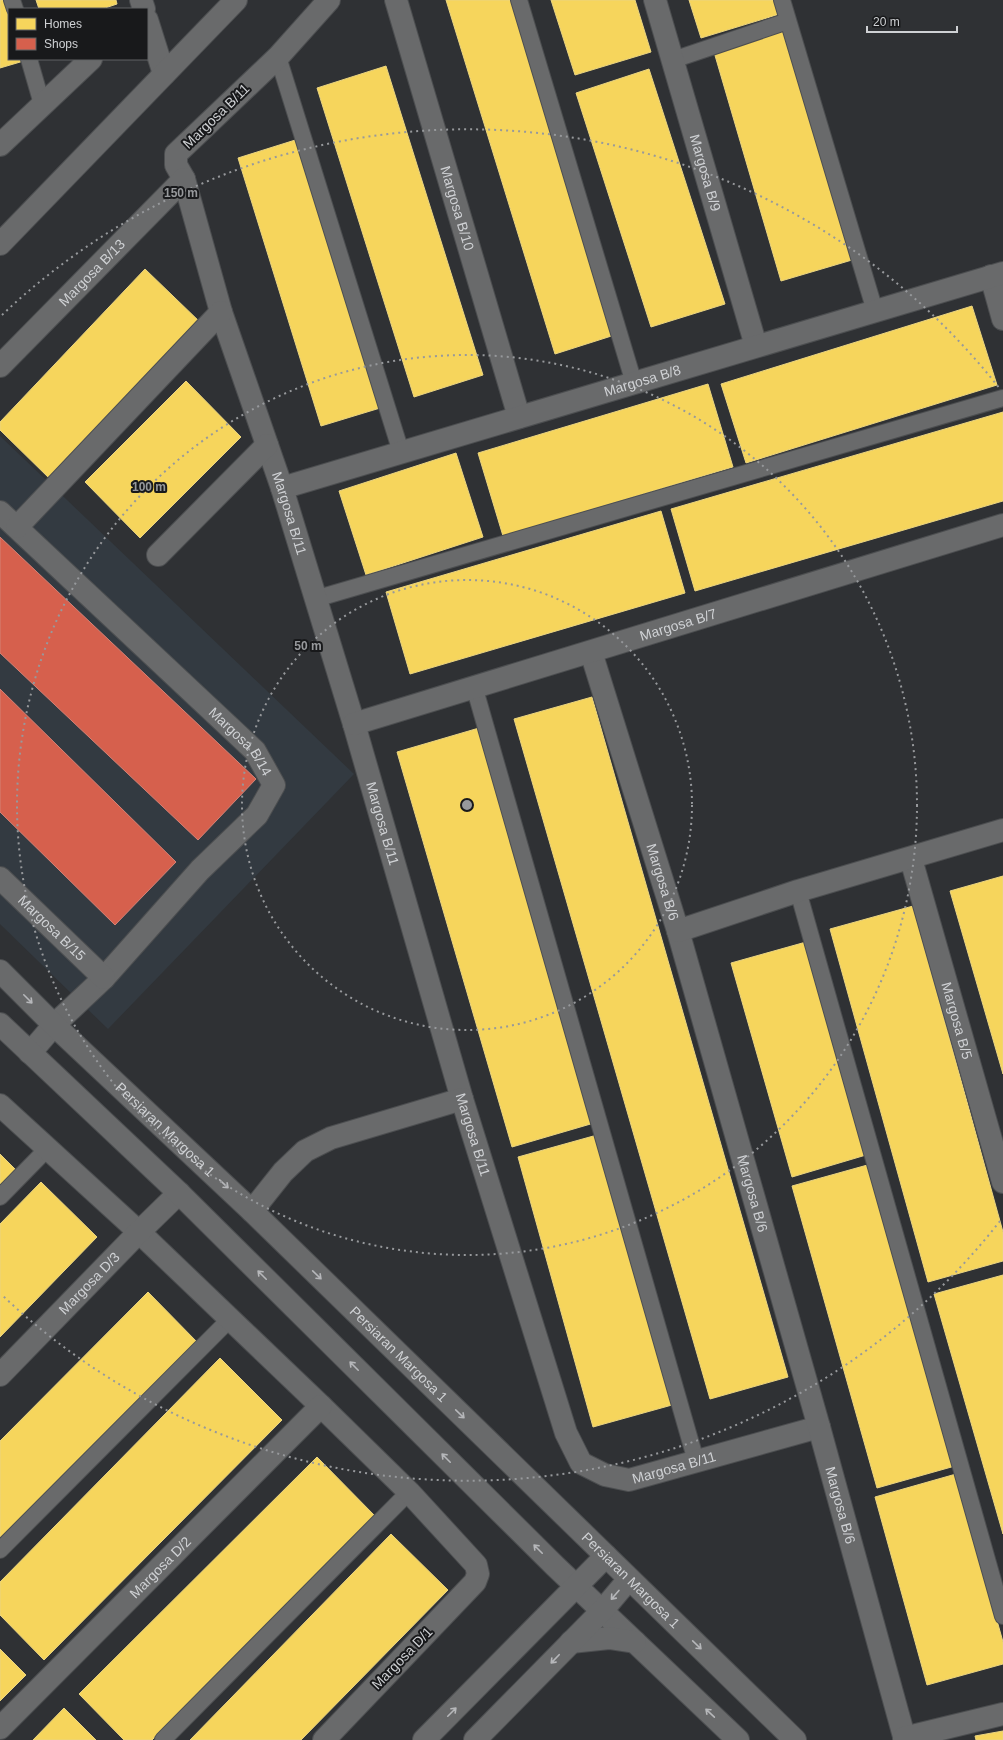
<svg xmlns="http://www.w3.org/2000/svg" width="1003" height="1740" font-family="Arial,sans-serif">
<rect width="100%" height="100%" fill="#2f3134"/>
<path fill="#333a41" d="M 0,436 L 354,774 L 108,1029 L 0,924 Z"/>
<path fill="#f6d55c" stroke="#ead480" d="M 0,0 L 9,0 L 9,59 L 27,60 L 0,68 Z
M 36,0 L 116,0 L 117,4 L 102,9 L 39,9 Z
M 446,0 L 522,0 L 624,332 L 555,354 Z
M 551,0 L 635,0 L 651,52 L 575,75 Z
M 689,0 L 776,0 L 780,14 L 701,38 Z
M 785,31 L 852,260 L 781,281 L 714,52 Z
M 386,66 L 483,375 L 414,397 L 317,88 Z
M 649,69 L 725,304 L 651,327 L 576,93 Z
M 308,136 L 390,405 L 321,426 L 238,158 Z
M 145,269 L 202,324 L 52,481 L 0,430 L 0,422 Z
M 972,306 L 997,385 L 746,463 L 721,384 Z
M 186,381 L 241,437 L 140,538 L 85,482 Z
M 708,384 L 733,467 L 503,536 L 478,453 Z
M 1003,412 L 1003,501 L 695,591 L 671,509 Z
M 456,453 L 483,537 L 366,575 L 339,491 Z
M 661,511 L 685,593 L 410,674 L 386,592 Z
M 592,697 L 788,1377 L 710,1399 L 514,719 Z
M 479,728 L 594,1123 L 512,1147 L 397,752 Z
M 1003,876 L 1003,1074 L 950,891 Z
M 913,906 L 1003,1232 L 1003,1261 L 928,1282 L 830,929 Z
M 806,942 L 866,1155 L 792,1177 L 731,963 Z
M 597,1135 L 672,1405 L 593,1427 L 518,1157 Z
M 0,1154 L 19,1173 L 0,1192 Z
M 871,1164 L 955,1466 L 877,1488 L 792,1186 Z
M 41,1182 L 97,1237 L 0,1337 L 0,1224 Z
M 1003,1275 L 1003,1534 L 934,1294 Z
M 148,1292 L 198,1343 L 0,1541 L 0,1441 Z
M 220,1358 L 282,1420 L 44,1660 L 0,1615 L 0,1582 Z
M 317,1457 L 376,1517 L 152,1740 L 124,1740 L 79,1694 Z
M 956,1474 L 1003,1642 L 1003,1664 L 927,1685 L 875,1497 Z
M 391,1534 L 448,1590 L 301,1740 L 190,1740 Z
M 0,1649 L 26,1675 L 0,1701 Z
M 64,1708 L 96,1740 L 33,1740 Z
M 1003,1731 L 1003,1740 L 976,1740 L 975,1736 Z"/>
<path fill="#d6604d" stroke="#d48276" d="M 0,537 L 256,779 L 198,840 L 0,653 Z
M 0,689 L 176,862 L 115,925 L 0,812 Z"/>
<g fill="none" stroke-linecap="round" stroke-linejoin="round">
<g stroke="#4c4e50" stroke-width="18">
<path id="lane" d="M 12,0 L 15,9
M 519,0 L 634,383
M 782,0 L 875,311
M 278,57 L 401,452
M 29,59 L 42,104
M 673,60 L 788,21
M 315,599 L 1003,398
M 474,686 L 696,1461
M 798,891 L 1003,1616
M 0,1197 L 48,1148
M 0,1550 L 230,1319
M 163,1740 L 409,1492"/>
</g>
<g stroke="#4c4e50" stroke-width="24">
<g id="street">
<path d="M 141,0 L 144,9"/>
<path id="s1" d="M 329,0 L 278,57 L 176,154 L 176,165 L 184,179 L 221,312 L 282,488 L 354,724 L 462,1099 L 566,1433 L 581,1463 L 605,1475 L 629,1480 L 819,1427"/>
<path id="s2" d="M 396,0 L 519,417"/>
<path id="s3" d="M 655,0 L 756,346"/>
<path d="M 147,20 L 164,74"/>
<path d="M 0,145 L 91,59"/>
<path d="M 0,244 L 236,0"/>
<path d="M 991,276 L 1003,319"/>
<path id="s4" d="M 0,366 L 184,179"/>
<path id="s5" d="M 282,488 L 1003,273"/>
<path id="s6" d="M 0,512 L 255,751 L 274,785 L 257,815 L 200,870 L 104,978 L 54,1025 L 30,1053"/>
<path d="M 17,527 L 221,312"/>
<path d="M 158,555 L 267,445"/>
<path id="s7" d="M 591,652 L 678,931 L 819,1427 L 905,1740"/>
<path id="s8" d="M 354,724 L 1003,525"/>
<path id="s9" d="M 911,859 L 1003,1182"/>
<path id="s10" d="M 0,878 L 104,978"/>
<path d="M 678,931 L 798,891 L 1003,830"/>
<path d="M 0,1105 L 139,1232 L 321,1406 L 409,1492 L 476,1565 L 478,1574 L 475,1582 L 324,1740"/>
<path d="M 252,1211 L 283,1172 L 305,1151 L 331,1138 L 462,1099"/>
<path id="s11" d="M 0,1375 L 139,1232 L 179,1193"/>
<path id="s12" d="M 0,1728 L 321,1406"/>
<path d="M 904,1738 L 1003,1714"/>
</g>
</g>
<g stroke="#4c4e50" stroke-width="24">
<g id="secondary">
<path id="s13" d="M 0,971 L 54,1025 L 252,1211 L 795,1740"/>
<path d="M 0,1024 L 179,1193 L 555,1566 L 738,1740"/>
<path d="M 571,1642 L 609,1638 L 635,1642"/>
<path d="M 424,1740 L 606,1556"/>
<path d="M 475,1740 L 602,1611 L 629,1579"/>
</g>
</g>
<use href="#lane" stroke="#696a6b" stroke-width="16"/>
<use href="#street" stroke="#696a6b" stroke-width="22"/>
<use href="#secondary" stroke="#696a6b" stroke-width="22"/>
</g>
<defs><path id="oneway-shaft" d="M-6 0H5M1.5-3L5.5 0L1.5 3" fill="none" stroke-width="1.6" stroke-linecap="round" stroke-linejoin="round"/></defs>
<g stroke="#b6b7ba">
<use href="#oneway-shaft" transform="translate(28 999) rotate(45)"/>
<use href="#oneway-shaft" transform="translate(224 1184) rotate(43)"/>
<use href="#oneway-shaft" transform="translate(262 1275) rotate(-135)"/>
<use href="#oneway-shaft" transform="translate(317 1275) rotate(44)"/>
<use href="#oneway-shaft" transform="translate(354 1366) rotate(-135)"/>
<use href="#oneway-shaft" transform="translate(460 1414) rotate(44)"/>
<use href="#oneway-shaft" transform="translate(446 1458) rotate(-135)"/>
<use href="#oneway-shaft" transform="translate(538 1549) rotate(-135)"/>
<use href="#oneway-shaft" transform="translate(615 1595) rotate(131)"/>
<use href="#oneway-shaft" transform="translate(697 1645) rotate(44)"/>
<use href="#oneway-shaft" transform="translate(555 1659) rotate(134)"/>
<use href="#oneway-shaft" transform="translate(452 1712) rotate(-45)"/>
<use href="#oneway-shaft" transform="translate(710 1713) rotate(-137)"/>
</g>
<g fill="none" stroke="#97999c" stroke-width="2" stroke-dasharray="2 4">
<circle cx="467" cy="805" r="225"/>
<circle cx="467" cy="805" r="450"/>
<path d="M1000 1221A676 676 0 0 1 2 1295M2 315A676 676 0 0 1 1000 389"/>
</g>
<g text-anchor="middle" stroke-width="4" stroke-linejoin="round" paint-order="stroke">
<g font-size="14" fill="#cfd1d4" stroke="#18191b">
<text transform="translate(216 116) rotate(-44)" y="5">Margosa B/11</text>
<text dy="5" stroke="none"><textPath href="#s3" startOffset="180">Margosa B/9</textPath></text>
<text dy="5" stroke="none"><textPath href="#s2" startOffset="217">Margosa B/10</textPath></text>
<text dy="5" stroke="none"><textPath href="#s4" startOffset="131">Margosa B/13</textPath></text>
<text dy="5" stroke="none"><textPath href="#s5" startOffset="376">Margosa B/8</textPath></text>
<text dy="5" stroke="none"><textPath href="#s1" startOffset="595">Margosa B/11</textPath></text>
<text dy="5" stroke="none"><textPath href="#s8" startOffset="339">Margosa B/7</textPath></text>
<text dy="5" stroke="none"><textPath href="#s6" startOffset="333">Margosa B/14</textPath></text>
<text dy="5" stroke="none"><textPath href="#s1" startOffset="919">Margosa B/11</textPath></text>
<text dy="5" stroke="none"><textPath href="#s7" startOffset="241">Margosa B/6</textPath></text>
<text dy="5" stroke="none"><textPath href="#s10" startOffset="72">Margosa B/15</textPath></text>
<text dy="5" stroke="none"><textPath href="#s9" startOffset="168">Margosa B/5</textPath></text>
<text dy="5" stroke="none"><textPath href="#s13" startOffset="229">Persiaran Margosa 1</textPath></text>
<text dy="5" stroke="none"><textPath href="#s1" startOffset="1243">Margosa B/11</textPath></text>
<text dy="5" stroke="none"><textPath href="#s7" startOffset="565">Margosa B/6</textPath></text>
<text dy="5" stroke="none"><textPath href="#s11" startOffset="128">Margosa D/3</textPath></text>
<text dy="5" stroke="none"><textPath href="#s13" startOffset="553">Persiaran Margosa 1</textPath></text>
<text dy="5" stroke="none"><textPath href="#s1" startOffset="1687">Margosa B/11</textPath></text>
<text dy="5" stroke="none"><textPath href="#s7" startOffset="889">Margosa B/6</textPath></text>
<text dy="5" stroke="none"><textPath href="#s12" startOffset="227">Margosa D/2</textPath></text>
<text dy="5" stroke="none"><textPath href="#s13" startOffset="877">Persiaran Margosa 1</textPath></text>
<text transform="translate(402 1658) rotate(-46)" y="5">Margosa D/1</text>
</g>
</g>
<circle cx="467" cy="805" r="6" fill="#97999c" stroke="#18191b" stroke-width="2"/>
<g font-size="12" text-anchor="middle" font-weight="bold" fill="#97999c" stroke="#18191b" stroke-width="4" stroke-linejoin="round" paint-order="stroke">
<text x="181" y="197">150 m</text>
<text x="149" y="491">100 m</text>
<text x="308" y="650">50 m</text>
</g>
<rect x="8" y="8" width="140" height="52" fill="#18191b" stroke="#616365"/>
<rect x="16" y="18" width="20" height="12" fill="#f6d55c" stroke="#616365"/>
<text x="44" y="28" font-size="12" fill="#cfd1d4">Homes</text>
<rect x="16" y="38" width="20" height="12" fill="#d6604d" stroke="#616365"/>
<text x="44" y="48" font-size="12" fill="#cfd1d4">Shops</text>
<path d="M867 26v6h90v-6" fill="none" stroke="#cfd1d4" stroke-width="2"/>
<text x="873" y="26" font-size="12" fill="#cfd1d4" stroke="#18191b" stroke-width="3" paint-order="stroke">20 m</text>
</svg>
